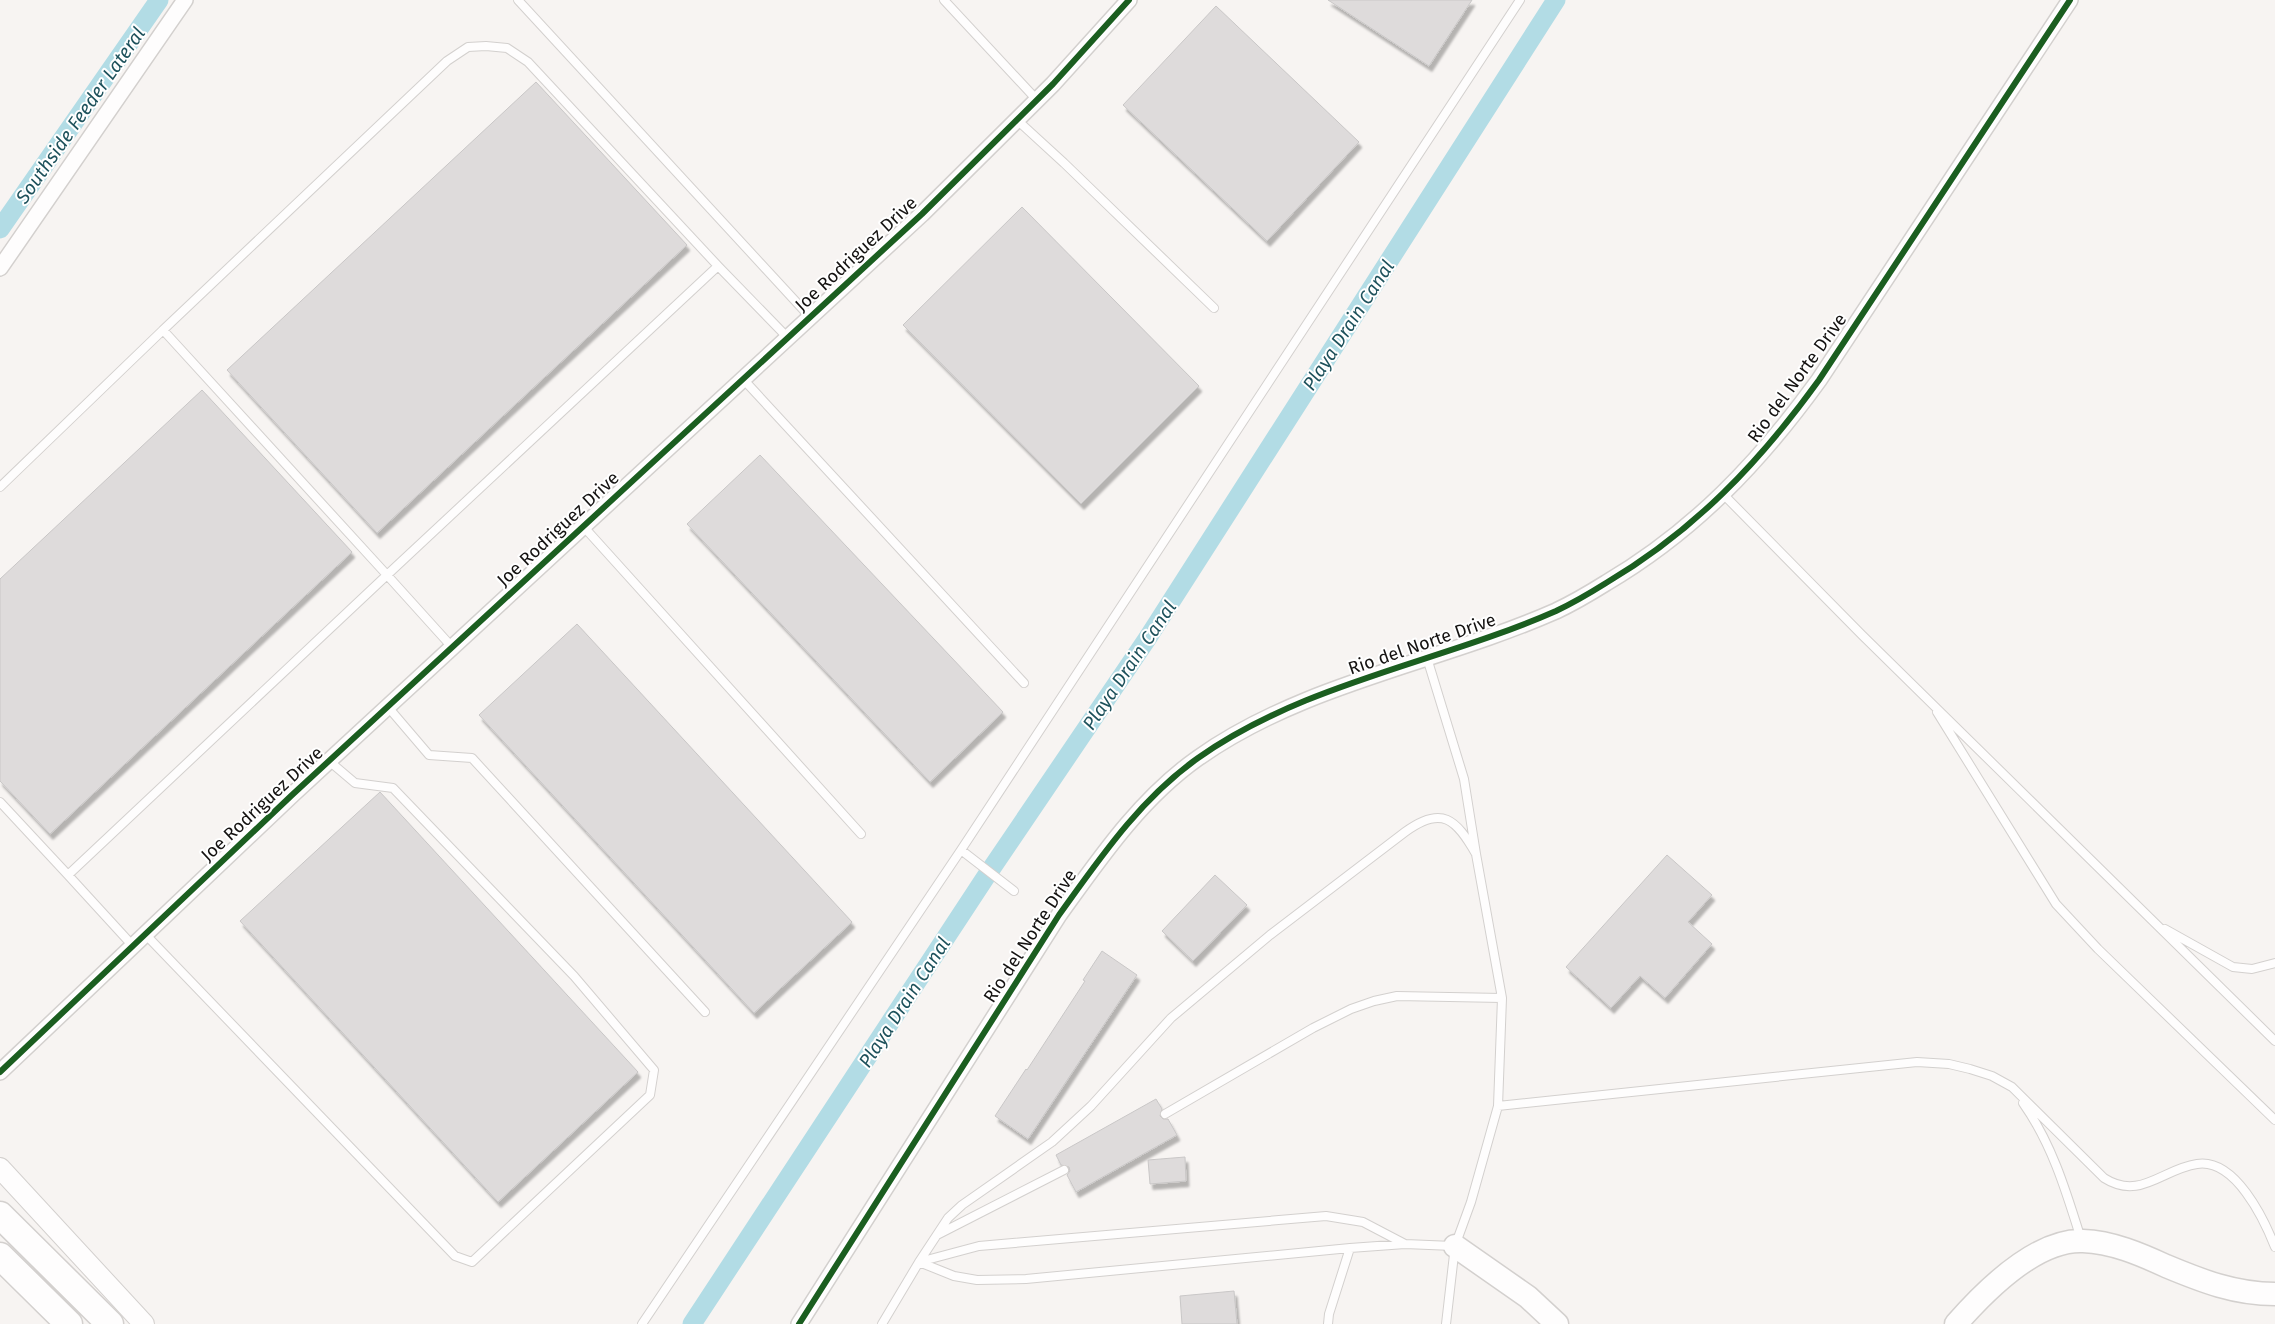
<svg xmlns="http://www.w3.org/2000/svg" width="2275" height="1324" font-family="'Fira Sans',sans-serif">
<defs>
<filter id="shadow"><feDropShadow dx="3" dy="5.5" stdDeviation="1" flood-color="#0004"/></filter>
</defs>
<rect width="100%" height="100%" fill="#f7f4f2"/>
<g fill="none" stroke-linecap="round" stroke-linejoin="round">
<path stroke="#b2dce5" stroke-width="19" d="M 0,229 L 159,0
M 692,1324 L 985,878 L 1147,639 L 1556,0"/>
</g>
<path fill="#dedbdb" stroke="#c9c7c7" filter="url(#shadow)" d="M 1328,0 L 1472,0 L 1429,66 Z
M 1216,6 L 1359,142 L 1267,241 L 1123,105 Z
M 536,82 L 687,245 L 377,533 L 227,370 Z
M 1022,207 L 1199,386 L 1081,504 L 903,325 Z
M 202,390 L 352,552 L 50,834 L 0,781 L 0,579 Z
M 760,455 L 1003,712 L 930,782 L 687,524 Z
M 577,624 L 852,922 L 754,1013 L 479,715 Z
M 380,792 L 638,1072 L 498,1202 L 240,921 Z
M 1667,855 L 1712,895 L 1688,922 L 1712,944 L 1665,998 L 1640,976 L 1611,1008 L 1566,967 Z
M 1215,875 L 1247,905 L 1193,961 L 1162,931 Z
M 1102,951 L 1137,975 L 1028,1139 L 995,1116 L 1026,1069 L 1027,1070 L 1085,981 L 1083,980 Z
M 1156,1099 L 1162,1109 L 1160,1116 L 1163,1119 L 1168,1119 L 1177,1135 L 1076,1192 L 1067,1175 L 1070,1171 L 1069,1167 L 1061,1165 L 1056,1155 Z
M 1185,1157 L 1186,1181 L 1150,1184 L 1148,1160 Z
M 1234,1291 L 1237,1324 L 1182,1324 L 1180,1296 Z"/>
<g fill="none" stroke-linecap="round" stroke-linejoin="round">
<g stroke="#d3d0ce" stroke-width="10">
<path id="lane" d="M 518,0 L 810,317
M 944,0 L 1037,100
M 1017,120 L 1064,163 L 1214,308
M 163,330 L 447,61 L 468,47 L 486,46 L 507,48 L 528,62 L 718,266
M 743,379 L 1024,683
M 0,487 L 163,330 L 387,575 L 718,266 L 788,338
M 1723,494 L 1862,635 L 2275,1041
M 583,526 L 861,834
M 1427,658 L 1464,779 L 1476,854 L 1502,998 L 1498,1106 L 1471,1202 L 1455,1246 L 1446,1324
M 388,707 L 429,755 L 472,758 L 705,1012
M 1937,712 L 2056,904 L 2098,949 L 2275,1120
M 0,802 L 68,875
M 961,850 L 1014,891
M 2165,929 L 2233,967 L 2252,969 L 2275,963
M 146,935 L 455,1256 L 472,1262 L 650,1095 L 654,1070 L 574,976 L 393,788 L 355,783 L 329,761
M 133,946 L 68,875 L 387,575 L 452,647
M 2023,1103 C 2052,1144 2066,1191 2081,1239
M 1498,1106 L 1917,1062 L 1949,1064 L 1970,1069 L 1992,1076 L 2012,1087 L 2104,1178 C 2140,1201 2162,1169 2197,1164 C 2235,1158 2264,1219 2275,1247
M 1165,1114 L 1313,1028 L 1351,1009 L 1374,1001 L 1397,996 L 1502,998
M 937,1235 L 1064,1170
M 1453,1246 L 1405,1244 L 1350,1248 L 1026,1279 L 977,1280 L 954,1276 L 919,1262 L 948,1218 L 962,1205 L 1052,1142 L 1091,1106 L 1171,1018 L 1270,935 L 1405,832 C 1442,805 1456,819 1476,854
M 642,1324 L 961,850 L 1520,0
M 882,1324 L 919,1262 L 979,1246 L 1326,1216 L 1363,1222 L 1405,1244
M 1328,1324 L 1329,1314 L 1350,1248"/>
</g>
<g stroke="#d3d0ce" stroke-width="18">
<path id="street" d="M 0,268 L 185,0
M 0,1072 L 292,795 L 922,214 L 1053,84 L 1129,0
M 799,1324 L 1059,915 C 1100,858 1140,799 1198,758 C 1304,683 1438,663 1556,611 C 1573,603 1590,593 1606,583 C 1694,531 1759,463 1819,380 L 2070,0"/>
</g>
<g stroke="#d3d0ce" stroke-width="22">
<path id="secondary" d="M 0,1168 L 144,1324"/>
</g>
<g stroke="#d3d0ce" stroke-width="25">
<path id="primary" d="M 1455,1246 L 1528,1297 L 1557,1324
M 1956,1324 C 1985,1291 2036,1239 2083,1241 C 2112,1242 2140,1254 2166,1266 C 2202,1281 2235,1294 2275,1294"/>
</g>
<g stroke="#d3d0ce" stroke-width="29">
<path id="highway" d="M 0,1215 L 110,1324
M 0,1256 L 69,1324"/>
</g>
<use href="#lane" stroke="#fefdfd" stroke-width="8"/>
<use href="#street" stroke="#fefdfd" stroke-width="15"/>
<use href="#secondary" stroke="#fefdfd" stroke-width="20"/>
<use href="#primary" stroke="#fefdfd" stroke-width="22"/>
<use href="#highway" stroke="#fefdfd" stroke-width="26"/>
<g stroke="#fff" stroke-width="9">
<path id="cycleway" d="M 0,1072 L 292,795 L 922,214 L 1053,84 L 1129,0
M 799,1324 L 1059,915 C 1100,858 1140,799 1198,758 C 1304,683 1438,663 1556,611 C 1573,603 1590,593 1606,583 C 1694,531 1759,463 1819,380 L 2070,0"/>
</g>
<use href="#cycleway" stroke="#1b5e20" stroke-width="6"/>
</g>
<g text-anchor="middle" stroke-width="4" stroke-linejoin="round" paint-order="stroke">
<g font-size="18" fill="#141211" stroke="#fff">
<text transform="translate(856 254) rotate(-43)" y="6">Joe Rodriguez Drive</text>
<text transform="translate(1797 378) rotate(-54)" y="6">Rio del Norte Drive</text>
<text transform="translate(558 529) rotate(-43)" y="6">Joe Rodriguez Drive</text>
<text transform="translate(1422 644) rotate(-19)" y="6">Rio del Norte Drive</text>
<text transform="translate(262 804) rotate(-43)" y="6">Joe Rodriguez Drive</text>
<text transform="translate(1030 936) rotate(-57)" y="6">Rio del Norte Drive</text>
</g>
<g font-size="19" font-style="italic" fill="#1e525c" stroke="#fff">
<text transform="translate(80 115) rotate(-55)" y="7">Southside Feeder Lateral</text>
<text transform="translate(1348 325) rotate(-57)" y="7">Playa Drain Canal</text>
<text transform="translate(1129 665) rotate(-56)" y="7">Playa Drain Canal</text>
<text transform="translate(904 1002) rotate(-57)" y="7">Playa Drain Canal</text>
</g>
</g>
</svg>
